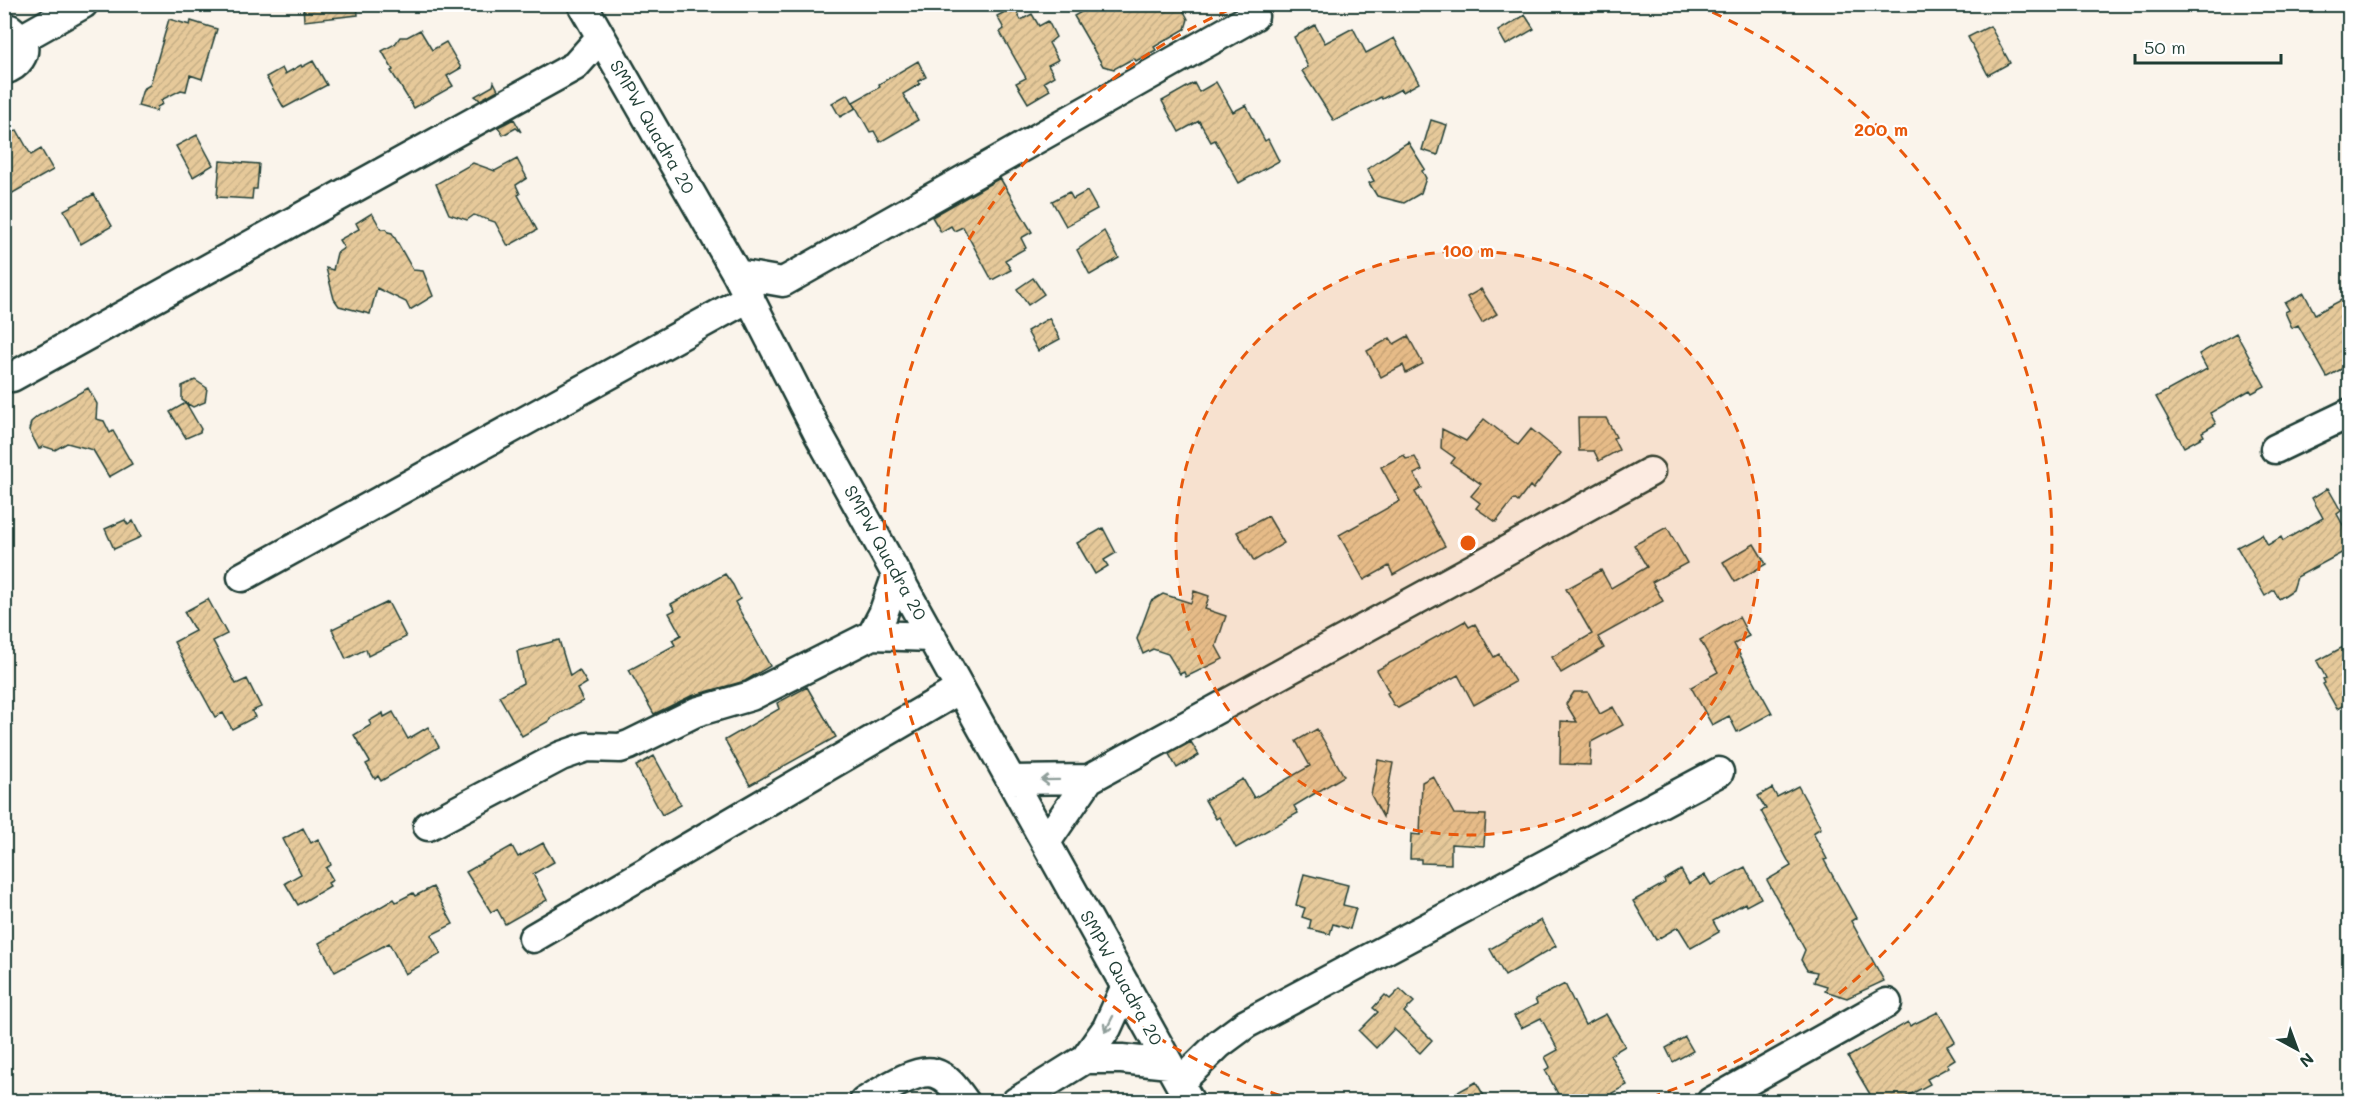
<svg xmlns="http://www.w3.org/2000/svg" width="2354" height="1106" font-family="Mali,sans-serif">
<defs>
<pattern id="building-hatch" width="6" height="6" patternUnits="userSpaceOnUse" patternTransform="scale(1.5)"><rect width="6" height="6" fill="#e6c99a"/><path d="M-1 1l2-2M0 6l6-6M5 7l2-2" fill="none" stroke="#c5ae85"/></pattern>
</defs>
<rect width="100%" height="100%" fill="#faf4eb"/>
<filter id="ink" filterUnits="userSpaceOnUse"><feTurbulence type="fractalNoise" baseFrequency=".0167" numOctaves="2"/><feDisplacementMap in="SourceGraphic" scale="12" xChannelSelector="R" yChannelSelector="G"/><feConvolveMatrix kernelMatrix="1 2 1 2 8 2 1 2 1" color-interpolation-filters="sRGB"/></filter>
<g filter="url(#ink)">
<path fill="url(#building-hatch)" stroke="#1f3d34" stroke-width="1.5" d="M 303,4 L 357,4 L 358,15 L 304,21 Z
M 1095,4 L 1180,4 L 1188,19 L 1185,29 L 1154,47 L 1156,50 L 1136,61 L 1134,58 L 1114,69 L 1103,66 L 1074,16 Z
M 1014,7 L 1021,20 L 1032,14 L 1039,26 L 1048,21 L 1056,37 L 1049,43 L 1058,60 L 1048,65 L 1054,76 L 1044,82 L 1050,90 L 1028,103 L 1016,83 L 1026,78 L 1000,32 L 1004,29 L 997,16 Z
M 1525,15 L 1534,29 L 1506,45 L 1498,31 Z
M 169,19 L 190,25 L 191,21 L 217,29 L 202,79 L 190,75 L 186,91 L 181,90 L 161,100 L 163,104 L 157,107 L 156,111 L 138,106 L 143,89 L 150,85 Z
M 1315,25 L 1325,43 L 1353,28 L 1366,53 L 1394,38 L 1419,83 L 1403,92 L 1401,89 L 1382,99 L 1381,97 L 1334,121 L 1302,71 L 1308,67 L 1294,37 Z
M 1990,26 L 2010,63 L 1988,75 L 1968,37 Z
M 420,30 L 432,50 L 446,42 L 461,68 L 447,76 L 453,86 L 414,108 L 391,71 L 393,70 L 382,51 L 395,44 L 400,37 L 407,37 Z
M 313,61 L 327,85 L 284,108 L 266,77 L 282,68 L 285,74 L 301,65 L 302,67 Z
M 918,61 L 926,77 L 918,81 L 920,84 L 903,94 L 918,120 L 880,142 L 874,131 L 870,132 L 853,102 L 880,87 L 879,84 Z
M 494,82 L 498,90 L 480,100 L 475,96 L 493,86 Z
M 1216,82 L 1233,112 L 1246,105 L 1265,141 L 1268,139 L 1279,161 L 1239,183 L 1215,140 L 1211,142 L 1199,121 L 1179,132 L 1162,101 L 1194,83 L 1199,92 Z
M 848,94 L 856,108 L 840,117 L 832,103 Z
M 514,119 L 521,132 L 516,128 L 503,135 L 498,127 Z
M 1431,120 L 1447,125 L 1438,155 L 1422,150 Z
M 17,130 L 31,155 L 41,149 L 53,170 L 4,198 L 4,137 Z
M 197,135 L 213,165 L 193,177 L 176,146 Z
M 1408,142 L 1425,169 L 1422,171 L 1426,178 L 1421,193 L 1404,203 L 1377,196 L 1369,183 L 1374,181 L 1367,169 Z
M 517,159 L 527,178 L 516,185 L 520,194 L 518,195 L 537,230 L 508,246 L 495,222 L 474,215 L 467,220 L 449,214 L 436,184 L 473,163 L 495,171 Z
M 220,161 L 259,164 L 257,189 L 253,189 L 252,199 L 217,197 Z
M 1000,178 L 1032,232 L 1021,238 L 1026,248 L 1005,260 L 1011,270 L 992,280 L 963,227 L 954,231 L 951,226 L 941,232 L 932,217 Z
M 1087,191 L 1097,209 L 1066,226 L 1052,201 L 1069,192 L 1073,199 Z
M 94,194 L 112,226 L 81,244 L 64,210 Z
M 372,213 L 381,229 L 386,229 L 388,232 L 392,233 L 413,270 L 423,271 L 433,296 L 410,310 L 406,302 L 377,288 L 370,314 L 339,306 L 334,299 L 326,268 L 333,270 L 337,253 L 344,248 L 339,240 L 359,229 L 356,223 Z
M 1104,231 L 1119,258 L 1090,275 L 1077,250 Z
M 1033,278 L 1044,294 L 1028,305 L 1017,289 Z
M 1481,289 L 1497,314 L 1482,323 L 1467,297 Z
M 2304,293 L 2315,314 L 2349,296 L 2349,365 L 2327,377 L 2298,325 L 2292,328 L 2285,312 L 2289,310 L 2285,303 Z
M 1049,318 L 1060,339 L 1038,351 L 1027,331 Z
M 2236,333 L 2265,386 L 2252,393 L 2250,390 L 2210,413 L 2216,424 L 2202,432 L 2204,436 L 2184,447 L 2156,397 L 2207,369 L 2199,354 Z
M 1408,336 L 1423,364 L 1406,373 L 1403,365 L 1381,377 L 1367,351 L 1390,338 L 1394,344 Z
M 195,380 L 207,388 L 205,402 L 193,407 L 186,403 L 201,429 L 200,432 L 186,438 L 170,412 L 186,403 L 182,400 L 182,386 Z
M 88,388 L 97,404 L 96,419 L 104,421 L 110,433 L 113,431 L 132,464 L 109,477 L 93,450 L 67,443 L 55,450 L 43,446 L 39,449 L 29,430 L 31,422 L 38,416 Z
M 1578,418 L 1606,418 L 1616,437 L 1613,438 L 1619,450 L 1599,461 L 1594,451 L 1579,451 Z
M 1484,419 L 1518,445 L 1531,429 L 1561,453 L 1533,489 L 1530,486 L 1518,502 L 1514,499 L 1496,522 L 1476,508 L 1480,503 L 1471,496 L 1481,484 L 1451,463 L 1455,458 L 1441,448 L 1442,429 L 1466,441 Z
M 1404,455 L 1406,459 L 1415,457 L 1422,470 L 1414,474 L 1422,488 L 1415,492 L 1445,546 L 1393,575 L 1389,566 L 1364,580 L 1339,535 L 1400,501 L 1381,467 Z
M 2328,488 L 2341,511 L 2337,514 L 2349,536 L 2349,549 L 2297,577 L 2293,590 L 2279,599 L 2274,590 L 2265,596 L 2237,547 L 2262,534 L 2268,545 L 2281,537 L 2283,541 L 2323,518 L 2312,498 Z
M 1268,516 L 1284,543 L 1254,561 L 1237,532 Z
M 125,520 L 128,525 L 133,521 L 141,537 L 114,549 L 105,529 Z
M 1667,527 L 1687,563 L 1652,582 L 1663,601 L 1598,637 L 1604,648 L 1561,673 L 1552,657 L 1592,634 L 1566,589 L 1601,570 L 1611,588 L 1647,567 L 1634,545 Z
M 1103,528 L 1116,553 L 1104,560 L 1108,566 L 1095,574 L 1077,543 Z
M 1754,544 L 1766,564 L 1735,582 L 1723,562 Z
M 725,574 L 733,585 L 740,599 L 735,602 L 770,666 L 745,681 L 691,696 L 654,714 L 629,670 L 675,645 L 672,640 L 681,635 L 669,613 L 675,610 L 671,604 Z
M 1194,591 L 1209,596 L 1205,609 L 1226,616 L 1216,646 L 1223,659 L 1186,677 L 1184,672 L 1180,674 L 1168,654 L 1153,649 L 1143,654 L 1137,639 L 1151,601 L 1163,594 L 1191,603 Z
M 208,599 L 227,634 L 213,641 L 236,684 L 247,679 L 261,707 L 252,711 L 255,717 L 232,729 L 223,713 L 215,717 L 174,642 L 195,631 L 184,612 Z
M 388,602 L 406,637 L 368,656 L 366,649 L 346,659 L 332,629 Z
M 1739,617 L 1749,636 L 1734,644 L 1772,713 L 1737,732 L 1729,716 L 1712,725 L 1691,687 L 1718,672 L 1700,640 Z
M 1465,621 L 1469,627 L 1475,624 L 1494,657 L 1499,654 L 1515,682 L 1474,705 L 1458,675 L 1398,708 L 1393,704 L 1387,693 L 1389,692 L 1377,670 Z
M 559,640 L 570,676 L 579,670 L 587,683 L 577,689 L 583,701 L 550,718 L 549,721 L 522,736 L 499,696 L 523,683 L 517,651 Z
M 2343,647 L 2349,660 L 2349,702 L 2337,709 L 2323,684 L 2325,683 L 2323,679 L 2326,678 L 2317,661 Z
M 807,687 L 836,737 L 750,785 L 725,740 L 779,709 L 777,703 Z
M 1574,692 L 1588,692 L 1600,714 L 1613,707 L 1623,725 L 1591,742 L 1590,765 L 1560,764 L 1561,721 L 1577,722 L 1566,704 Z
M 393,712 L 408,739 L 428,727 L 439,747 L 381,781 L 378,776 L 375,779 L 366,764 L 370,762 L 354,735 L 371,725 L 369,721 L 383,713 L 384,717 Z
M 1317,729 L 1344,776 L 1294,806 L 1298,813 L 1236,848 L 1219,817 L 1216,819 L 1205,800 L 1243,779 L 1254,798 L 1310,766 L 1296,741 Z
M 1191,742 L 1199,755 L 1177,768 L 1169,754 Z
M 654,756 L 681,805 L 662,815 L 636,766 Z
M 1378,760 L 1393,763 L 1383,817 L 1371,795 Z
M 1433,776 L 1454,814 L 1486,815 L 1484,846 L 1451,844 L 1451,864 L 1421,863 L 1421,859 L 1410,859 L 1411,834 L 1420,835 L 1422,782 Z
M 1798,786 L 1821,828 L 1813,833 L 1827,859 L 1824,860 L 1856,918 L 1851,921 L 1884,981 L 1847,998 L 1825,991 L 1827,986 L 1814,982 L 1817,972 L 1807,970 L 1801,960 L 1805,950 L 1767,880 L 1791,866 L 1761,811 L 1766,809 L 1758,796 L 1772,788 L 1777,797 Z
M 303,828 L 311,843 L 318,839 L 328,857 L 331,865 L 326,868 L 333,880 L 328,883 L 330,886 L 298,905 L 285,883 L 301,874 L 283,839 Z
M 543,843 L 554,862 L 533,874 L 547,900 L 505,924 L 497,909 L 491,912 L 466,872 L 512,846 L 518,857 Z
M 1745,867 L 1761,898 L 1746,906 L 1745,903 L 1713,921 L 1719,932 L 1691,948 L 1678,927 L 1656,940 L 1633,901 L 1665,883 L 1664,880 L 1681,870 L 1689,884 L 1705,875 L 1711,885 Z
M 1304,874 L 1348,885 L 1343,905 L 1356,908 L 1350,929 L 1333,924 L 1330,934 L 1309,929 L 1311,920 L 1302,917 L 1305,908 L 1296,905 Z
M 433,887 L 453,924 L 431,935 L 441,954 L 405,974 L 389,943 L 335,972 L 319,943 L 394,899 L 396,902 L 413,893 L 415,896 Z
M 1541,920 L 1556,946 L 1505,976 L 1490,949 Z
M 1565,984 L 1585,1025 L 1606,1014 L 1625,1046 L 1610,1055 L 1627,1085 L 1612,1093 L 1613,1096 L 1603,1101 L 1562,1101 L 1545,1070 L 1550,1067 L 1545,1057 L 1558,1050 L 1541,1018 L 1521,1028 L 1514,1016 L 1537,1004 L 1535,999 Z
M 1400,989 L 1414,1002 L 1404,1012 L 1432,1040 L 1420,1053 L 1394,1029 L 1376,1048 L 1359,1031 L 1378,1012 L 1373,1008 L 1385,995 L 1390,999 Z
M 1938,1012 L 1955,1042 L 1947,1046 L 1955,1059 L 1947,1064 L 1949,1067 L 1927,1079 L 1930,1084 L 1898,1101 L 1874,1101 L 1848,1057 L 1908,1022 L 1910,1026 Z
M 1685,1037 L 1693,1051 L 1673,1062 L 1666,1048 Z
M 1476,1082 L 1487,1101 L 1442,1101 Z"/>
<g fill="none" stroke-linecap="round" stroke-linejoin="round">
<g stroke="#1f3d34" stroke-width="33">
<path id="minor" d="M 582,4 L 737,274 L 819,435 L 1190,1102
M 21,39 L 83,4
M 4,70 C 17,66 28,54 21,40 C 19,36 13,32 10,29 L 7,29
M 737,274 L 783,282 L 1254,16
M 12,377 L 575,66 L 600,38
M 2275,449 L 2350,413
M 242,577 L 750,297
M 872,635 L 883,614 L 897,574
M 1012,780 L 1089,779
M 428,826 L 561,756 L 587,747 L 620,748 L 629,745 L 696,712 L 751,696 L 872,635 L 932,637
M 1046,842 L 1089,779 L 1650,472
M 533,938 L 960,689
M 1085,1059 L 1122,1059 L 1169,1064
M 1180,1082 L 1219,1044 L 1246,1024 L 1719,772
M 864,1102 C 881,1092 915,1068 934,1073 C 948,1077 957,1091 965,1102
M 1016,1102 L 1085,1059 L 1107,1028 L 1126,986
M 1711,1102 L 1887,1003"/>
</g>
<use href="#minor" stroke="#fff" stroke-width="28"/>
</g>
<defs><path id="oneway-shaft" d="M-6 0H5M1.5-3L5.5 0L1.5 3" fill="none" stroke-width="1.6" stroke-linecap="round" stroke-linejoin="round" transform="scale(1.5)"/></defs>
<g stroke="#8f9e9a">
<use href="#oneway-shaft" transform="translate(1050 780) rotate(179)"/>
<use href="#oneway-shaft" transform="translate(1109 1024) rotate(117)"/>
</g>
</g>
<circle cx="1468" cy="543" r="292" fill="#e8590c" fill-opacity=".12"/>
<g fill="none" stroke="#e8590c" stroke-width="3" stroke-dasharray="10 8">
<circle cx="1468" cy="543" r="292"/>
<path d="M1297 1101A584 584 0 0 1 1240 5M1696 5A584 584 0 0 1 1639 1101"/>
</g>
<g text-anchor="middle" stroke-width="4.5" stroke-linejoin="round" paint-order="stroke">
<g font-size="18" fill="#1f3d34" stroke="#fff">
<text transform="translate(652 127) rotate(60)" y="6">SMPW Quadra 20</text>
<text transform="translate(885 553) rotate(61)" y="6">SMPW Quadra 20</text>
<text transform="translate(1121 978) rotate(61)" y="6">SMPW Quadra 20</text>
</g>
</g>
<circle cx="1468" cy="543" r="9" fill="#e8590c" stroke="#fff" stroke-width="3"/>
<g font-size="18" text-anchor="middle" font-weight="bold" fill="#e8590c" stroke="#fff" stroke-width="4.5" stroke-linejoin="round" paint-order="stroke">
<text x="1881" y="136">200 m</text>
<text x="1468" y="257">100 m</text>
</g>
<rect width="2354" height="1106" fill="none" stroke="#fff" stroke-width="24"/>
<rect x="12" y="12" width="2330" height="1082" fill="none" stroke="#1f3d34" stroke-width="2" filter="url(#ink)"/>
<g transform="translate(2297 1049) rotate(139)" stroke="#ffffff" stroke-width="4.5" paint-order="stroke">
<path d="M0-4.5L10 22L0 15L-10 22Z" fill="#1f3d34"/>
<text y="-9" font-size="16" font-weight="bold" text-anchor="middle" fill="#1f3d34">N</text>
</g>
<path d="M2135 54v9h146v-9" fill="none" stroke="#1f3d34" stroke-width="3"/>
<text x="2144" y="54" font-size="18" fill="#1f3d34" stroke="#ffffff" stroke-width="4.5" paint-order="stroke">50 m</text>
</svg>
